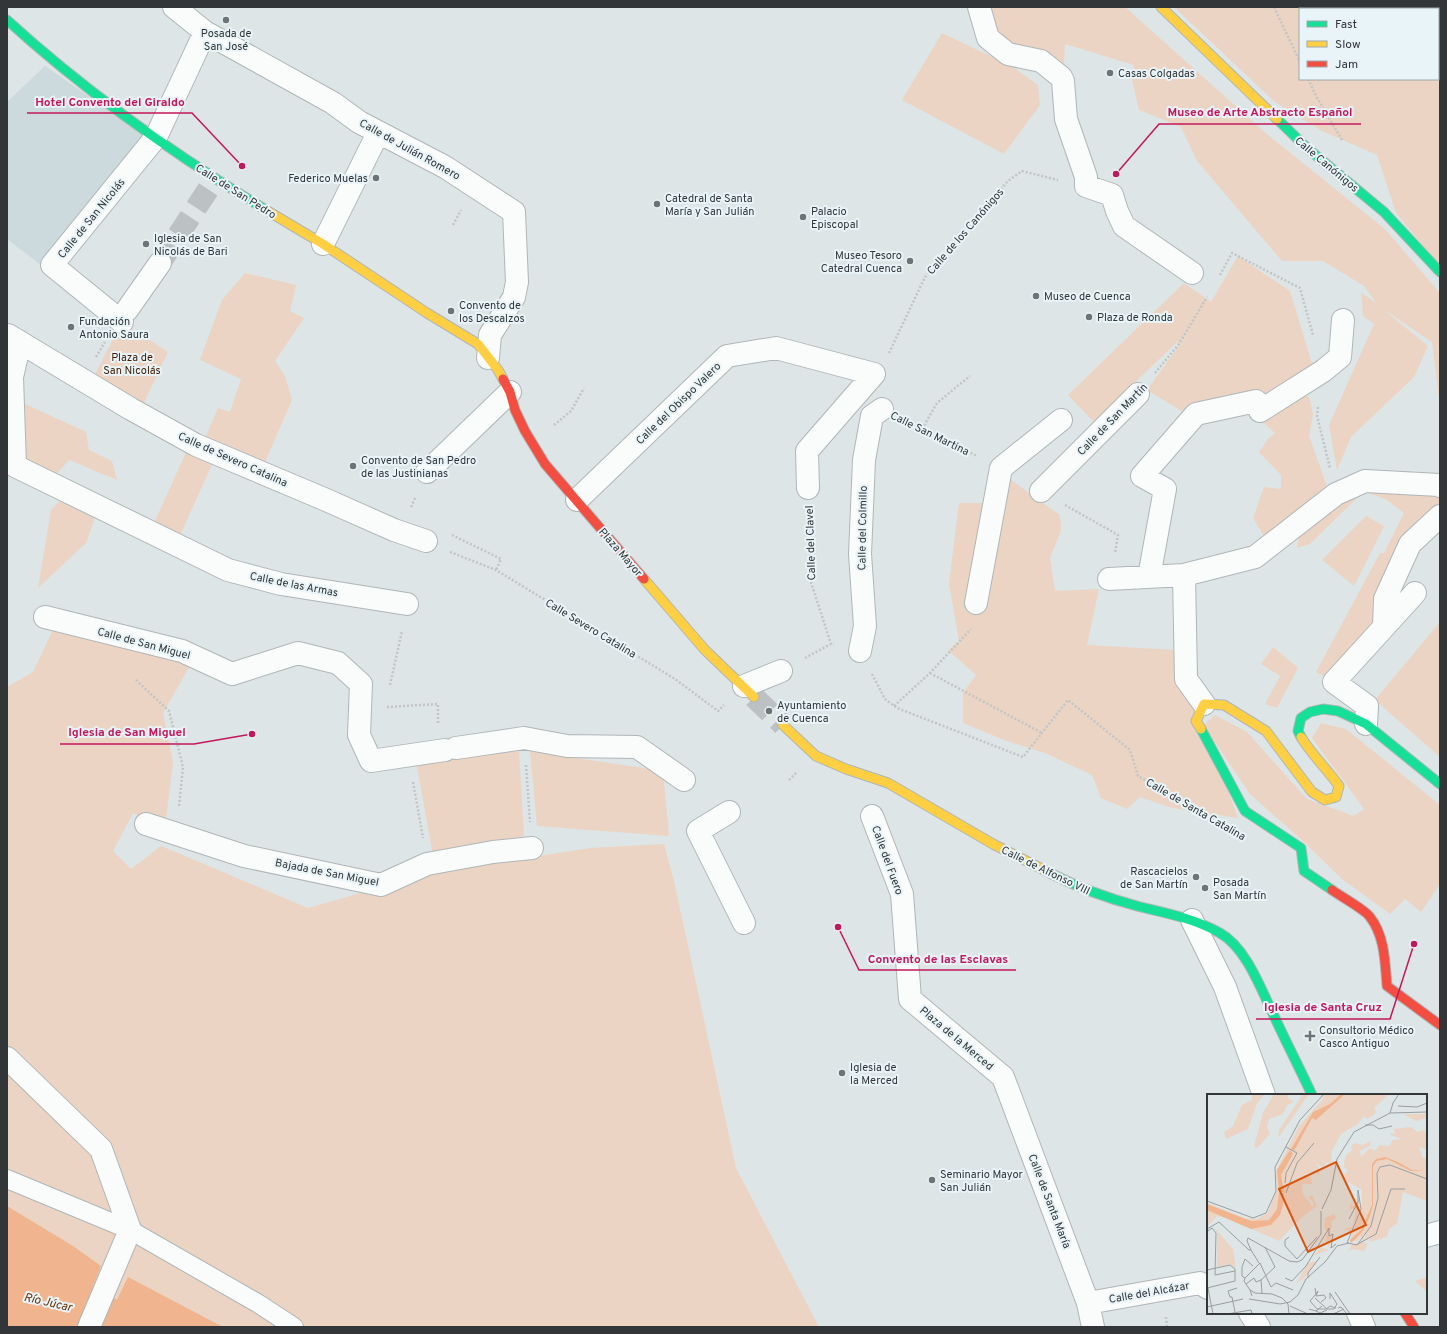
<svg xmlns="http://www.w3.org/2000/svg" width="1447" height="1334" font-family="Overpass,sans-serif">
<rect width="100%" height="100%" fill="#dee5e6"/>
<path fill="#ccd9dd" d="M 45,66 L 146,136 L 56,241 L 60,244 L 41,265 L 7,239 L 7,102 Z"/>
<path fill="#ebd4c4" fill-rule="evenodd" d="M 979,7 L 1125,7 L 1268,135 L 1385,229 L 1440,293 L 1440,407 L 1432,342 L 1383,309 L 1428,346 L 1414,377 L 1351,437 L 1337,470 L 1329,425 L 1374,324 L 1363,316 L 1361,292 L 1377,304 L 1364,286 L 1323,261 L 1282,261 L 1197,161 L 1181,127 L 1139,110 L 1132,80 L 1134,65 L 1065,44 L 1063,81 L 1008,54 Z
M 1174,7 L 1440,7 L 1440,266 L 1396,213 L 1377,155 L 1322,131 L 1275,102 ZM 1300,9 L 1438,9 L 1438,79 L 1300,79 Z
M 942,33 L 1013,67 L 1038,85 L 1040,105 L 1004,154 L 902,100 Z
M 1238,256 L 1290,291 L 1313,367 L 1260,401 L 1185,413 L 1147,390 L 1196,322 L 1179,344 L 1177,342 L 1094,422 L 1068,395 L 1184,283 L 1211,302 Z
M 245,273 L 296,285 L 290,311 L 304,318 L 275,361 L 285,376 L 292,400 L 265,462 L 206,436 L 218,408 L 230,412 L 241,379 L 200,360 L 222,300 Z
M 122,322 L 168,352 L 142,407 L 93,378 Z
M 1298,395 L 1309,397 L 1313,414 L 1309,436 L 1327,486 L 1265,538 L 1253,518 L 1264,487 L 1281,489 L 1281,475 L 1259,452 L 1268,439 L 1275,433 L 1264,423 Z
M 21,402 L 86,432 L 89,450 L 112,461 L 117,480 L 69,460 L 54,477 L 30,464 L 19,445 Z
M 188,448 L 215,458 L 176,544 L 150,532 Z
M 1007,477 L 1060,515 L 1061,531 L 1050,558 L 1055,591 L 1099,589 L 1087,645 L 1177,650 L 1204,725 L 1215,715 L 1247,732 L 1307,799 L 1354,816 L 1364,809 L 1312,738 L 1321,723 L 1346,729 L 1440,805 L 1440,884 L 1421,912 L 1405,899 L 1390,914 L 1342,879 L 1303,841 L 1250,794 L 1206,729 L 1238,818 L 1172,808 L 1140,797 L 1127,809 L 1101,798 L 1092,775 L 1045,753 L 1004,740 L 963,723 L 963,693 L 976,675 L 948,650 L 959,641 L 949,584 L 959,503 L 1002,503 Z
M 1368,485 L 1440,487 L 1440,506 L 1381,624 L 1331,680 L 1316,672 L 1380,553 L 1384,553 L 1404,513 L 1387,500 L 1364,491 L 1310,544 L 1297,548 L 1300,530 Z
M 60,501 L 96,514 L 86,543 L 38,588 L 51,510 Z
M 1366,516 L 1384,526 L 1354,586 L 1322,560 Z
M 1440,622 L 1440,757 L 1375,700 Z
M 56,623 L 195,657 L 163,713 L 173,762 L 165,828 L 133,813 L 113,851 L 131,869 L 161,846 L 308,908 L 431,873 L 590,848 L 664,844 L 674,881 L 736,1168 L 819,1327 L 7,1327 L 7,687 L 33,672 Z
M 1273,647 L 1298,668 L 1277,708 L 1265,704 L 1280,676 L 1261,664 Z
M 519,751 L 524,836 L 433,856 L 416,760 Z
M 530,751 L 663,771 L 669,836 L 537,826 Z"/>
<path fill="#f0b58e" d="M 1411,7 L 1440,7 L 1440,45 L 1438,42 L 1438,9 L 1413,9 Z
M 7,1206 L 73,1246 L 101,1266 L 77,1327 L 10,1327 L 7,1325 Z
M 128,1277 L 223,1327 L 104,1327 Z"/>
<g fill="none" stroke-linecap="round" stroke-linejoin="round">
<path stroke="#f0b58e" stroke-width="55" d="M 7,1293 L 73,1306 L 109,1327"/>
<path stroke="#bcc2c3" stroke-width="22" stroke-dasharray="22 11" stroke-linecap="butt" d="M 160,263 L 215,179"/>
<path stroke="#bcc2c3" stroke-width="22" stroke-dasharray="22 11" stroke-linecap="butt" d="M 754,697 L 783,725"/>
<g stroke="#b0b6b7" stroke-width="20">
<path id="lane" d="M 7,1179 L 130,1230 L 259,1304 L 294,1327"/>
</g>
<g stroke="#b0b6b7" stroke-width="24">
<path id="street" d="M 174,7 L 205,32 L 333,103 L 359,122 L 445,167 L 514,212 L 517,282 L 514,297 L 490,335 L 488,358
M 979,7 L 988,38 L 1008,54 L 1041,61 L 1061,77 L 1063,81 L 1066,119 L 1086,177 L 1086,186 L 1112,195 L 1117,211 L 1124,226 L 1192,273
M 323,244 L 378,133
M 127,310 L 160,263
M 122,322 L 52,265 L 156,137 L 205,32
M 8,335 L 131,409 L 196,445 L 324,499 L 394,530 L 426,541
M 20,342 L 12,377 L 15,466 L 228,570 L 281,584 L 407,604
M 427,472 L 510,392
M 1041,491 L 1138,394
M 577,500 L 727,356 L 776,348 L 874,374 L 807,451 L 808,488
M 1184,575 L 1186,679 L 1204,704
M 1149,577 L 1165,489 L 1142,476 L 1196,414 L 1256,401 L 1260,411 L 1323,371 L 1340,357 L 1343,320
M 1109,579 L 1184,575 L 1255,557 L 1336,494 L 1365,481 L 1439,485 L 1440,486
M 976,603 L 1001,468 L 1061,420
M 45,617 L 182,651 L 232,674 L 298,653 L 338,663 L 361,684 L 359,735 L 371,761 L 445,750
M 1384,626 L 1385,599 L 1410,544 L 1440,516
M 860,651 L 865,626 L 860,554 L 864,460 L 872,416 L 882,409
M 744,686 L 781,671
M 1366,724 L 1367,706 L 1334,682 L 1415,593
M 456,748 L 524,738 L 567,746 L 637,747 L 684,780
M 729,812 L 698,831 L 744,923
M 872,816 L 902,894 L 910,999 L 1003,1077 L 1088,1303 L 1093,1327
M 146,824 L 244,856 L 381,885 L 427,864 L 493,852 L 532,848
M 1192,920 L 1225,987 L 1264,1095
M 7,1058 L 101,1149 L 130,1230 L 89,1327
M 1426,1236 L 1440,1232
M 1088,1303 L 1200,1283 L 1208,1288
M 1250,1313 L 1259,1327
M 1358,1313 L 1364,1327"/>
</g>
<g stroke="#b0b6b7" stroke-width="11">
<path id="fast" d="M 7,20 C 86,92 175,155 266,210
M 1277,119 L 1307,148 L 1384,212 L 1440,272
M 1201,729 L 1245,811 L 1301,848 L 1304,871 L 1332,890
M 1301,737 L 1298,731 L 1301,718 L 1310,712 L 1323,709 L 1338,711 L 1366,724 L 1440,784
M 1052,874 C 1079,888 1107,898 1137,906 C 1165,913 1194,918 1220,933 C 1247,948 1262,992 1275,1018 C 1287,1044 1300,1069 1312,1095"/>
</g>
<g stroke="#b0b6b7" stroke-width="11">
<path id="slow" d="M 1161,7 L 1277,119
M 266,210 L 323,244 L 427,313 L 478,344 L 498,370 L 503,379
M 644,579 L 705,650 L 754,697
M 783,725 L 816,756 L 846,769 L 888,783 L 993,844 L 1052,874
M 1201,729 L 1196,721 L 1204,704 L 1224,705 L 1266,731 L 1312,792 L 1325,800 L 1336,797 L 1339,786 C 1327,769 1312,755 1301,737"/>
</g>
<g stroke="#b0b6b7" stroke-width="11">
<path id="jam" d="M 503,379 L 510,392 L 515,410 L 525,431 L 545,464 L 644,579
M 1332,890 C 1340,896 1366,910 1370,917 C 1385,936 1385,963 1387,986 L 1440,1025
M 1405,1313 L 1414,1327"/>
</g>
<path stroke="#c3c5c5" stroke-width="2.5" stroke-dasharray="2 2" stroke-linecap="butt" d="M 1274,7 L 1300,62
M 1308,79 L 1316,96 L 1342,140
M 453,225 L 461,210
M 1220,275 L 1232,253 L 1300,288 L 1313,335
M 889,353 L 925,277 L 1008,181 L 1022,171 L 1058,180
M 96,357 L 105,342
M 1155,373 L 1179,344 L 1207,297
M 1318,407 L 1317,416 L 1330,468
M 906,421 L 977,456
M 554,425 L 571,411 L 584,388
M 922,429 L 937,403 L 970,376
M 1065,505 L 1118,535 L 1115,553
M 411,507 L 416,496
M 809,514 L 810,579 L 831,644
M 452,535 L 501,559 L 496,570
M 450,552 L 496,570 L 675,679 L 718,711 L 724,705
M 805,658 L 831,644 L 834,644
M 930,673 L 1042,733
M 872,674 L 885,699 L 897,708 L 1023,757 L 1068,700 L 1130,750 L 1138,776 L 1219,822
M 136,680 L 169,711 L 183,767 L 179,807
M 390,685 L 402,631
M 894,706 L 930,673 L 971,629
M 387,707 L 438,704 L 438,725
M 526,765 L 530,822
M 789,780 L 796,773
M 413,782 L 423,838
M 1166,1317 L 1167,1327"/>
<use href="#lane" stroke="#fafbfb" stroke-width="18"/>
<use href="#street" stroke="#fafbfb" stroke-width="22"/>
<use href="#fast" stroke="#16e098" stroke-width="9"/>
<use href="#slow" stroke="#ffcf43" stroke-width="9"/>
<use href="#jam" stroke="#f24e42" stroke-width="9"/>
</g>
<g fill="#6e7375" stroke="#e9f4f8" stroke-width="1.5">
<circle cx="226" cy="20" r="4"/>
<circle cx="1110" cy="73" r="4"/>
<circle cx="376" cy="178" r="4"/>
<circle cx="657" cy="204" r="4"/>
<circle cx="803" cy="217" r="4"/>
<circle cx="146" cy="244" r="4"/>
<circle cx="910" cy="261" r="4"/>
<circle cx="1036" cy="296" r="4"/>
<circle cx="451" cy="311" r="4"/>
<circle cx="1089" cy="317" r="4"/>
<circle cx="71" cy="327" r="4"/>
<circle cx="353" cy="466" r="4"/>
<circle cx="769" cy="711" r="4"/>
<circle cx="1196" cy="877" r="4"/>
<circle cx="1205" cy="888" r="4"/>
<path d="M1308 1030h4v4h4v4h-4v4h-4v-4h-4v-4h4z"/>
<circle cx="842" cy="1073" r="4"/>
<circle cx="932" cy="1180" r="4"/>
</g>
<g text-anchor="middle" stroke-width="4" stroke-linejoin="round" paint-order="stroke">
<g font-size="11" fill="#323638" stroke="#e9f4f8" text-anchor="start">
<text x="226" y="37" text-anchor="middle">Posada de<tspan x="226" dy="13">San José</tspan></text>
<text x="1118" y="77">Casas Colgadas</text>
<text x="368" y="182" text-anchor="end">Federico Muelas</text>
<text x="665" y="202">Catedral de Santa<tspan x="665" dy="13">María y San Julián</tspan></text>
<text x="811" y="215">Palacio<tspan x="811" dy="13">Episcopal</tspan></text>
<text x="154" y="242">Iglesia de San<tspan x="154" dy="13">Nicolás de Bari</tspan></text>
<text x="902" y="259" text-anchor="end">Museo Tesoro<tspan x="902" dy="13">Catedral Cuenca</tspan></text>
<text x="1044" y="300">Museo de Cuenca</text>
<text x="459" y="309">Convento de<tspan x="459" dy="13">los Descalzos</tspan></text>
<text x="1097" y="321">Plaza de Ronda</text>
<text x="79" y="325">Fundación<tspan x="79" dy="13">Antonio Saura</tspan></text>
<text x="361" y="464">Convento de San Pedro<tspan x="361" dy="13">de las Justinianas</tspan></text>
<text x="777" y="709">Ayuntamiento<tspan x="777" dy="13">de Cuenca</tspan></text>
<text x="1188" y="875" text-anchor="end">Rascacielos<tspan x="1188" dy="13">de San Martín</tspan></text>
<text x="1213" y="886">Posada<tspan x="1213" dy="13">San Martín</tspan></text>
<text x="1319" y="1034">Consultorio Médico<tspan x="1319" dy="13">Casco Antiguo</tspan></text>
<text x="850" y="1071">Iglesia de<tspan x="850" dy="13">la Merced</tspan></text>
<text x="940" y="1178">Seminario Mayor<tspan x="940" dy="13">San Julián</tspan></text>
</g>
<g font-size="11" fill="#323638" stroke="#e9f4f8">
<text transform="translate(410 149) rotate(29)" y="4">Calle de Julián Romero</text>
<text transform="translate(1327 164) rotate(40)" y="4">Calle Canónigos</text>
<text transform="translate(236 191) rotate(32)" y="4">Calle de San Pedro</text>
<text transform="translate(91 218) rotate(-51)" y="4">Calle de San Nicolás</text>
<text transform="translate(965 231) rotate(-49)" y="4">Calle de los Canónigos</text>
<text transform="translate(678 403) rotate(-44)" y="4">Calle del Obispo Valero</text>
<text transform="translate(1112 419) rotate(-46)" y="4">Calle de San Martín</text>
<text transform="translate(930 433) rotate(26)" y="4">Calle San Martina</text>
<text transform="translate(233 459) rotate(24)" y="4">Calle de Severo Catalina</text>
<text transform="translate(862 528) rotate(-89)" y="4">Calle del Colmillo</text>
<text transform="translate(810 543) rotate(-92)" y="4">Calle del Clavel</text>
<text transform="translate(621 552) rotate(49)" y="4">Plaza Mayor</text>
<text transform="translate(294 584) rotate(11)" y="4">Calle de las Armas</text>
<text transform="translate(591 628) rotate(31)" y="4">Calle Severo Catalina</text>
<text transform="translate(144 643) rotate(15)" y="4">Calle de San Miguel</text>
<text transform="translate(1196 809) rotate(30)" y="4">Calle de Santa Catalina</text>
<text transform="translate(888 860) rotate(70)" y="4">Calle del Fuero</text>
<text transform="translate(1046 870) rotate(26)" y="4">Calle de Alfonso VIII</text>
<text transform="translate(327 872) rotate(11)" y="4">Bajada de San Miguel</text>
<text transform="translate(957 1038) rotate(40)" y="4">Plaza de la Merced</text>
<text transform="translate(1050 1201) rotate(69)" y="4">Calle de Santa María</text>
<text transform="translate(1149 1292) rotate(-10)" y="4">Calle del Alcázar</text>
</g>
<g font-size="11" fill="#422008" stroke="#e9f4f8">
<text x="132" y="361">Plaza de<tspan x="132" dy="13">San Nicolás</tspan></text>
</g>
<g font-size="12" font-style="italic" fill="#642e00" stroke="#e9f4f8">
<text transform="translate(48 1302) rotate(13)" y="4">Río Júcar</text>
</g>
</g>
<g transform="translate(1207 1094)">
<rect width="220" height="220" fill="#dee5e6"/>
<path d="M 45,0 L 58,0 L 50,9 L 41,35 L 19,45 L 17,38 L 26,32 L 35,11 L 45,6 ZM 67,0 L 82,0 L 81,4 L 87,8 L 80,11 L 76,20 L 62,25 L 60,33 L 63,40 L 50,54 L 47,52 L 56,19 ZM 96,0 L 102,0 L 71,44 L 72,36 ZM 112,0 L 182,0 L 167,14 L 169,18 L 167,21 L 159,25 L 157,22 L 151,30 L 134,40 L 125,57 L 124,70 L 120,68 L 116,74 L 109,69 L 112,74 L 112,82 L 110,78 L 98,80 L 104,83 L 105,90 L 95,90 L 96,100 L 106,113 L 106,107 L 101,104 L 105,101 L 110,112 L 94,124 L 72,147 L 16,123 L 10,122 L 0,133 L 0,109 L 37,124 L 50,125 L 61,119 L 71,92 L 68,79 L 92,32 L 117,4 ZM 196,20 L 220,20 L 220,24 L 209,27 ZM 204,33 L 211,38 L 216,36 L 220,39 L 220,56 L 213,53 L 212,56 L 215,58 L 215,63 L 220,64 L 220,107 L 196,98 L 190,130 L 182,135 L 180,143 L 163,148 L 163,144 L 153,148 L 159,142 L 158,140 L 150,147 L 143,147 L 155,112 L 155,96 L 138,86 L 137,81 L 141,77 L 137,73 L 138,63 L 145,56 L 144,53 L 147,49 L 156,51 L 164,47 L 163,52 L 153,57 L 154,63 L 162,55 L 165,54 L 167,57 L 173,51 L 182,52 L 186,46 L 195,45 L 184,41 L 184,39 L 189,40 L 186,35 ZM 151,105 L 153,114 L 142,142 L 143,137 L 136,135 L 145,133 L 149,118 L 149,115 L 143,115 L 143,109 L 147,112 ZM 127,120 L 129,124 L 124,128 L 125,132 L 121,141 L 125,141 L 121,156 L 107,162 L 113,154 L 121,155 L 121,149 L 118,147 L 120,138 L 117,133 L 118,124 ZM 7,133 L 26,155 L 29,174 L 23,170 L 10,173 L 10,139 ZM 157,148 L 161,149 L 157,157 L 146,155 L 141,157 L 145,150 ZM 107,167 L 109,168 L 99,182 L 89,190 L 100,170 ZM 220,183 L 220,198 L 208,187 Z" fill="#ebd4c4"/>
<path d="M 134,0 L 138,0 L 109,26 L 105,24 L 87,57 L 84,55 L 106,18 L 123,10 ZM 83,56 L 86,60 L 74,81 L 77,98 L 72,98 L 70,76 ZM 178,63 L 191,68 L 205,76 L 220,77 L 204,77 L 180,65 L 170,67 L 166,72 L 166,111 L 163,122 L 156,137 L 144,149 L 143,146 L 154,136 L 165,111 L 165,70 L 169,65 ZM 72,99 L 77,99 L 76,111 L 73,121 L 64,131 L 44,135 L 0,116 L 0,110 L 44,127 L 62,126 L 70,115 Z" fill="#f0b58e"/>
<path fill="none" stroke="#999fa0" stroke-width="1" d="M 191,12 L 210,13 L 220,9M 183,19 L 186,9 L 192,0M 158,31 L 166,31 L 172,35 L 185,32M 78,89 L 79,79 L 90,59 L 79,53M 79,99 L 90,69 L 107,49M 0,107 L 46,124 L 59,119 L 69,97 L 68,73 L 93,26 L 117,0M 115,115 L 124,96 L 130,65 L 147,38 L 183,19 L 220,18M 142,125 L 151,108 L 151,96M 0,135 L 12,128 L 42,156 L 44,156 L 40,147 L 41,144 L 82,167 L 90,168 L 95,166 L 114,140 L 114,117M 1,137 L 5,134 L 9,139 L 8,181 L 28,177M 82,143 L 78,146 L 78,152 L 90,165 L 110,143M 140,149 L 154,115 L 151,96M 141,149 L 150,151 L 164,132 L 171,104 L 170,79 L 173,73 L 183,71 L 220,85M 151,150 L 169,140 L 184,95 L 198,95M 44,156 L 52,169M 0,176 L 23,171 L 28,175 L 28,187 L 0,194M 38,184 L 35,182 L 35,173 L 38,165 L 46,172M 78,184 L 85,187 L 99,172 L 122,134 L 122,142 L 126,140 L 124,154 L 129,150M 101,184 L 101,179 L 113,163M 39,190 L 47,184 L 49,188 L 54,186M 1,194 L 6,220M 108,194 L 109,200 L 111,197 L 109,202M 43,196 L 37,187 L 38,184 L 53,169 L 64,193 L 69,189 L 86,196M 128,198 L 143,220M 55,199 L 54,186 L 68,173 L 58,153M 109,200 L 103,207 L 110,215 L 119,215 L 123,212 L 129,214M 45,202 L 43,196 L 48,199 L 65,200 L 75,204 L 81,210 L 82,220M 109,202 L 117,201 L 119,204 L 114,208M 108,204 L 120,215 L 127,215 L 130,210 L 123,199 L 123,205M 42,205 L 73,210 L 83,208 L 91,201 L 99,185 L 118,168 L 130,152 L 142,149M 83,212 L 101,220M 0,213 L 36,205M 131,214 L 134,213 L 140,220M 102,215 L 109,217 L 115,212M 109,217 L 113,219 L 120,216M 28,218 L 25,203 L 23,203 L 21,197 L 30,194M 20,220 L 44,216 L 45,220M 126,220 L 137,215"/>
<path fill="#d65610" fill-opacity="0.15" stroke="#d65610" stroke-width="2" d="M 129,68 L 159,131 L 101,158 L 72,95 Z"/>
<rect width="220" height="220" fill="none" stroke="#323638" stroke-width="2"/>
</g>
<path fill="none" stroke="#c2185b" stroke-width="1.5" d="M242 166L192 113H27M1116 174L1159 124H1361M252 734L194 744H60M838 927L859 970H1016M1414 944L1390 1019H1256"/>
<g fill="#c2185b" stroke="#e9f4f8" stroke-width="1.5">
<circle cx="242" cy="166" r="4"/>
<circle cx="1116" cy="174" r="4"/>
<circle cx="252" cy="734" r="4"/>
<circle cx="838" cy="927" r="4"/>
<circle cx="1414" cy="944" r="4"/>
</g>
<g font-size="12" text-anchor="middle" font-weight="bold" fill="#c2185b" stroke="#e9f4f8" stroke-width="4" stroke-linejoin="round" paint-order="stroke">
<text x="110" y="106">Hotel Convento del Giraldo</text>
<text x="1260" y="116">Museo de Arte Abstracto Español</text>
<text x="127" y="736">Iglesia de San Miguel</text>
<text x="938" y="963">Convento de las Esclavas</text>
<text x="1323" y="1011">Iglesia de Santa Cruz</text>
</g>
<rect width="1447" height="1334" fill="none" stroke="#323638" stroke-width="16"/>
<rect x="1299" y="8" width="140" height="72" fill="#e9f4f8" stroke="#a0a8ab"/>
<rect x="1307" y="21" width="20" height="6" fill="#16e098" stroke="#a0a8ab"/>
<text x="1335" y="28" font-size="12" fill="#323638">Fast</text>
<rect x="1307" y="41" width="20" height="6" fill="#ffcf43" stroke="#a0a8ab"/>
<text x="1335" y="48" font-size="12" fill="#323638">Slow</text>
<rect x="1307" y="61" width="20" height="6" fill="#f24e42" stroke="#a0a8ab"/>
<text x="1335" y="68" font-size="12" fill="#323638">Jam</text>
</svg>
